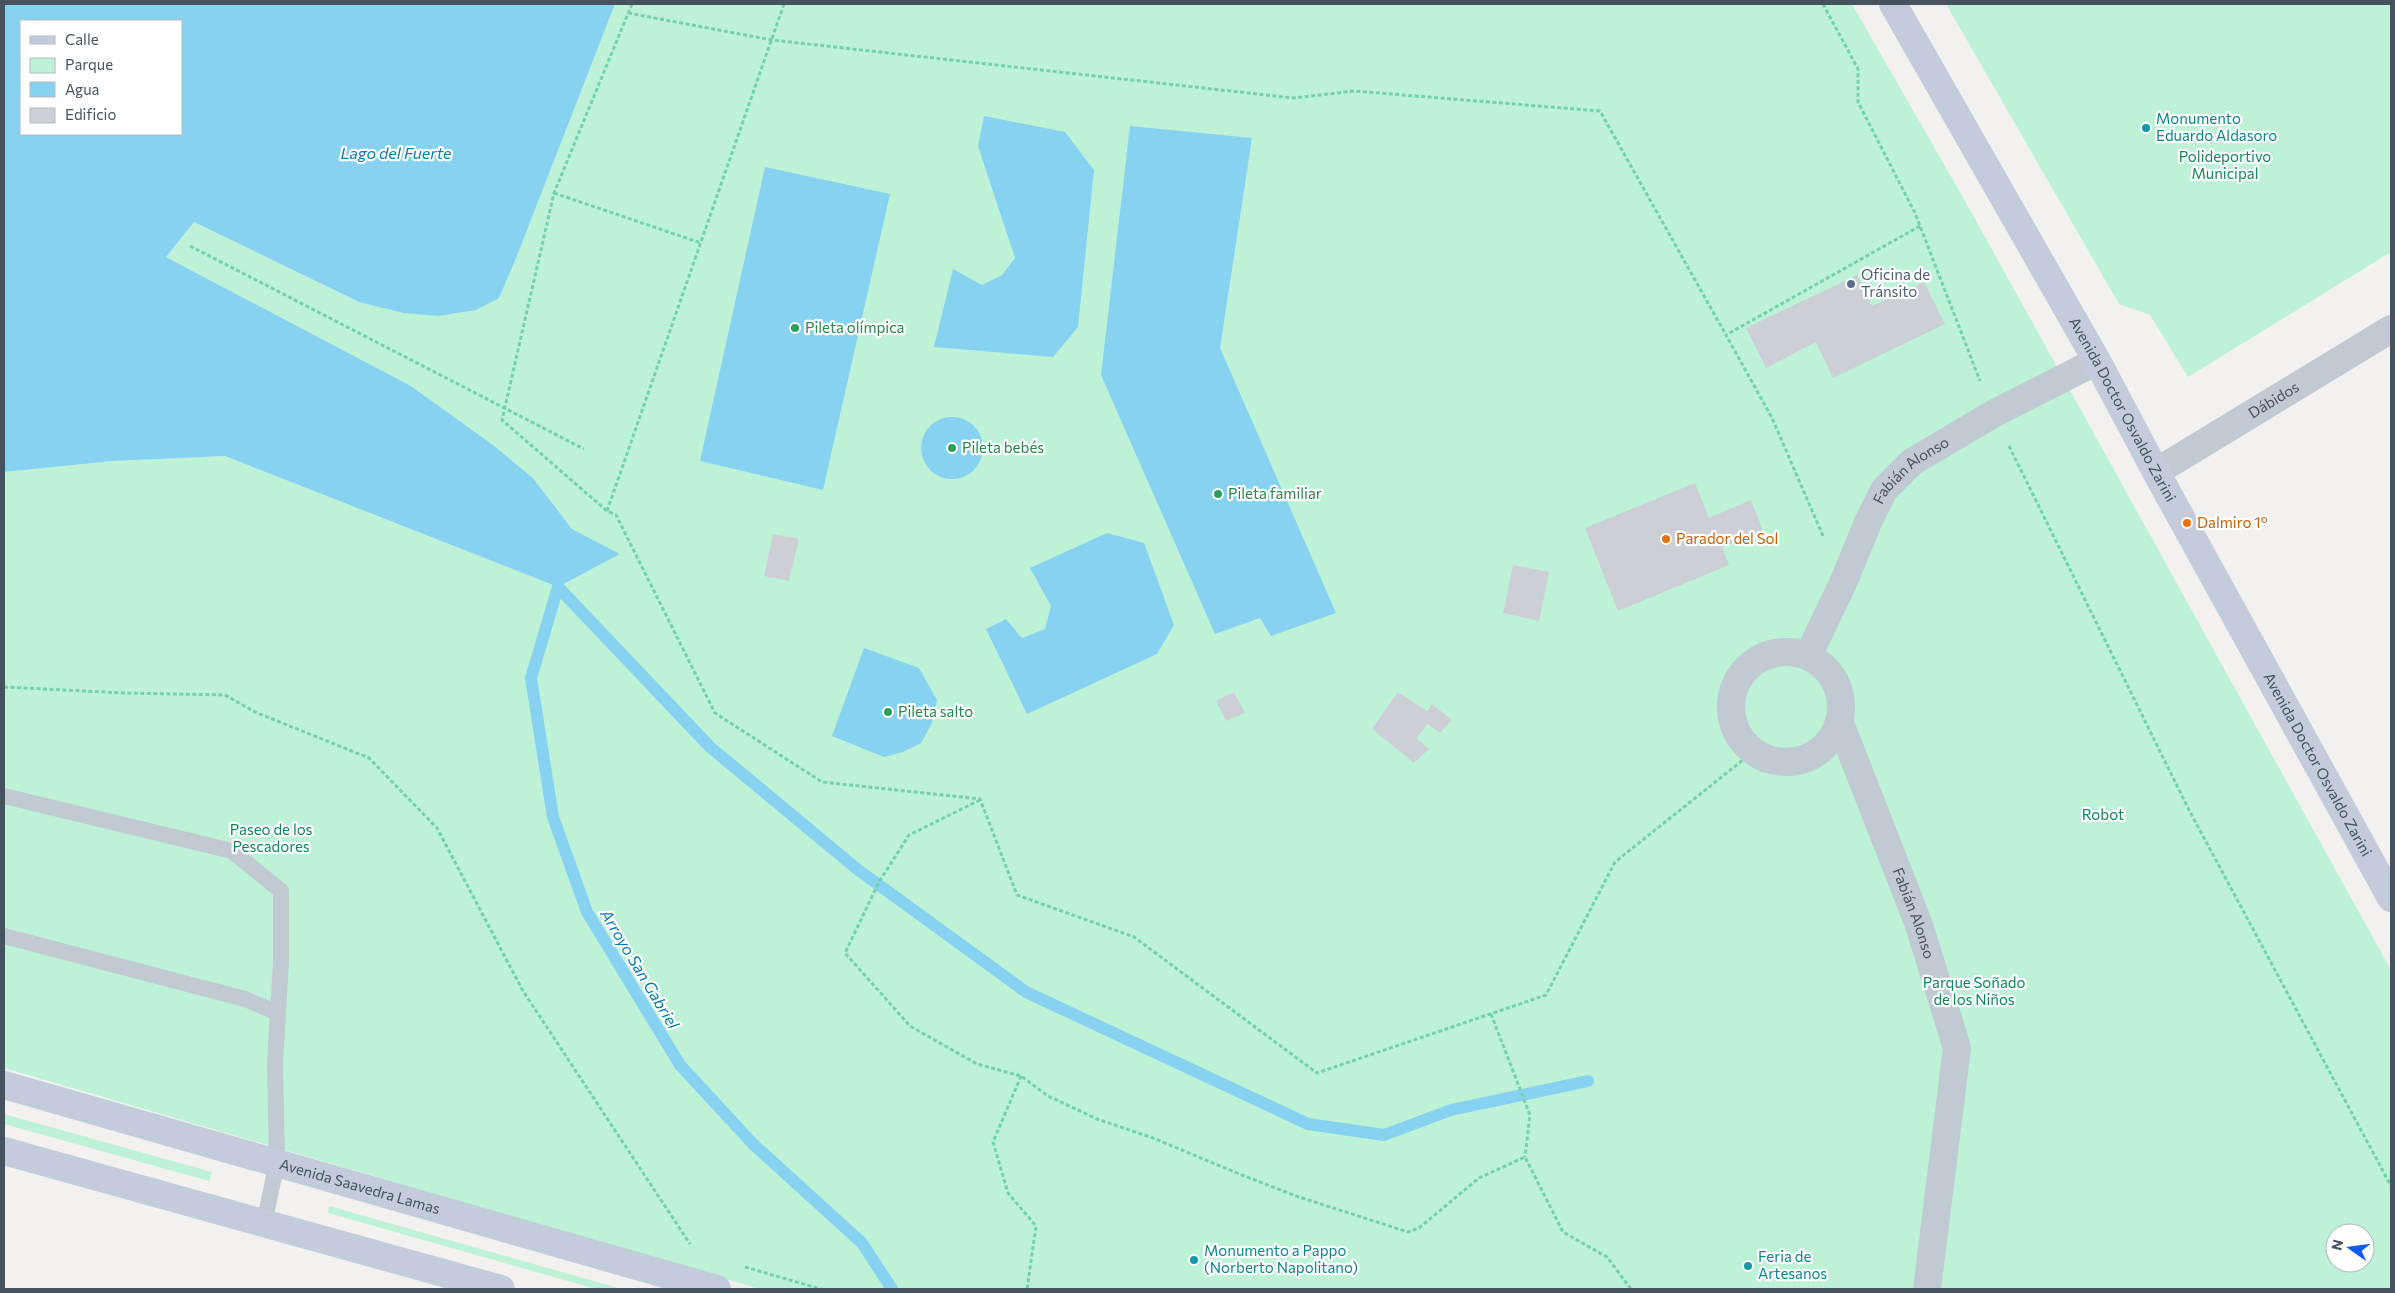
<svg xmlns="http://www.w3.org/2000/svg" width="2395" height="1293" font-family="Commissioner,sans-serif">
<rect width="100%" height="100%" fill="#f3f1f0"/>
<path fill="#bdf2d7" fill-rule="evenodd" d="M 615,4 L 1852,4 L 1969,208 L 2391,970 L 2391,1289 L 760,1289 L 4,1068 L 4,472 L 113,461 L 225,456 L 558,587 L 620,554 L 572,529 L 533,478 L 493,445 L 411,386 L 166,257 L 194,222 L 359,302 L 403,313 L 499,298 L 515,261 ZM 2335,1233 L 2365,1233 L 2365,1263 L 2335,1263 Z
M 1946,4 L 2391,4 L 2391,252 L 2188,377 L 2150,315 L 2119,304 Z
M 4,1114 L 212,1172 L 209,1181 L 4,1124 Z
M 329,1206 L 622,1289 L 596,1289 L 328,1213 Z"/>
<path fill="#88d2f1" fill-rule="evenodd" d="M 4,4 L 615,4 L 515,261 L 499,298 L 476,310 L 438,316 L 403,313 L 359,302 L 194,222 L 166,257 L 411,386 L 493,445 L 533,478 L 572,529 L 620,554 L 558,587 L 225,456 L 113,461 L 4,472 ZM 181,21 L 181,134 L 21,134 L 21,21 Z
M 984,116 L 1065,132 L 1094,170 L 1078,327 L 1053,357 L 934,347 L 953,269 L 982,285 L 1002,275 L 1015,258 L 978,146 Z
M 1130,126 L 1252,138 L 1220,348 L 1336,613 L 1271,636 L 1260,618 L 1215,634 L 1101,375 Z
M 765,167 L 890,194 L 823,490 L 700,461 Z
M921 448a31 31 0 1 1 62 0a31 31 0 1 1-62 0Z
M 1107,533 L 1144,543 L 1174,625 L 1157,654 L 1027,714 L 986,629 L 1006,619 L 1022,638 L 1045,629 L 1051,606 L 1030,568 Z
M 864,648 L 919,668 L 937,700 L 932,723 L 921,743 L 903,752 L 884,757 L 832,736 Z"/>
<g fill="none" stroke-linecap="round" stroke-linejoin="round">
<path stroke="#88d2f1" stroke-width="12" d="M 558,587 L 710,747 L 857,869 L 1026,992 L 1308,1124 L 1384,1135 L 1451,1110 L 1588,1081
M 558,587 L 531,678 L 553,817 L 587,912 L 680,1065 L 753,1144 L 862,1243 L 892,1289"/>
</g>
<path fill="#cccfd6" d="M 1857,275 L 1872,306 L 1924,282 L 1945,324 L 1833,378 L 1816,342 L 1766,368 L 1746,328 Z
M 1695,483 L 1709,518 L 1751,500 L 1763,531 L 1722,547 L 1729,565 L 1618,611 L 1585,528 Z
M 773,534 L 799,539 L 789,581 L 764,576 Z
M 1513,565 L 1549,572 L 1539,621 L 1503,613 Z
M 1234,692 L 1245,713 L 1226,721 L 1216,701 Z
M 1398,692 L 1427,711 L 1432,704 L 1452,720 L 1440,733 L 1428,724 L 1416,738 L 1429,749 L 1414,763 L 1372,729 Z"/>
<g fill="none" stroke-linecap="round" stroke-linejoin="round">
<path stroke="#73d2ac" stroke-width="3" stroke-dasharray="4 2.5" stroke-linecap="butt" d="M 632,4 L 554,193 L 502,420 L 607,511 L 616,515 L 715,713 L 822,782 L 980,799 L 1017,895 L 1134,937 L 1317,1073 L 1546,995 L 1615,862 L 1753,752
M 1823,4 L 1858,69 L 1858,102 L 1915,213 L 1980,381
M 628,13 L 772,40 L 1293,98 L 1354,91 L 1600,111 L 1726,335
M 554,193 L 701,243
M 190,246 L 584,449
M 2009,446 L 2189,810 L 2391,1186
M 607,511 L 784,4
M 1823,536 L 1772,418 L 1726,335 L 1920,226
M 4,687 L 124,693 L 225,695 L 255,712 L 369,758 L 437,828 L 523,991 L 690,1244
M 980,800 L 909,835 L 879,882 L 845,953 L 910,1026 L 977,1064 L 1021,1076 L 1048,1096 L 1097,1119 L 1153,1138 L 1242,1175 L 1296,1196 L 1408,1232 L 1419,1228 L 1479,1178 L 1525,1157 L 1563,1232 L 1607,1257 L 1631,1289
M 1491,1014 L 1530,1115 L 1525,1157
M 1021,1076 L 993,1142 L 1008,1193 L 1036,1226 L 1027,1289
M 745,1267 L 821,1289"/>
<path stroke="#c1c9d3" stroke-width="16" d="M 4,796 L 232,851 L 281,891 L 281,962 L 275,1063 L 277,1162 L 264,1224
M 4,936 L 245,999 L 278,1013"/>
<g stroke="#c1c9d3" stroke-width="28">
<path id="s1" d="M 2156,472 L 2391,329"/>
<circle cx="1786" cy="707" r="55"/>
<path id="s2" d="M 1808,656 L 1843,583 L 1869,520 L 1884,490 L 1912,462 L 1993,414 L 2097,361"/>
<path id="s3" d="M 1840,723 L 1919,925 L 1957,1048 L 1927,1289"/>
</g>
<g stroke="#c2ccda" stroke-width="28">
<path id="s4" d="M 1893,4 L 2097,361 L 2156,472 L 2391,898"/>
<path id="s5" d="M 4,1085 L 717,1289"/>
<path d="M 4,1151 L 501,1289"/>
</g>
</g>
<g fill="#0f9aa8" stroke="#fff" stroke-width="2">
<circle cx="2146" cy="128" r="5"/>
<circle cx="1194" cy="1260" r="5"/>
<circle cx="1748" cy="1266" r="5"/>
</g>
<circle fill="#5c6f8a" stroke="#fff" stroke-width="2" cx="1851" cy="284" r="5"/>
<g fill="#2e9e5b" stroke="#fff" stroke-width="2">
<circle cx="795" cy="328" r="5"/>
<circle cx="952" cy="448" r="5"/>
<circle cx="1218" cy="494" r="5"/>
<circle cx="888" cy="712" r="5"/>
</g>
<g fill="#e8710a" stroke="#fff" stroke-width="2">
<circle cx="2187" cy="523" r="5"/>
<circle cx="1666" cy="539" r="5"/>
</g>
<g text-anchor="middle" stroke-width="4.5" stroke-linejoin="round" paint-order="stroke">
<g font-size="15" fill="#0d838f" stroke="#fff" text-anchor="start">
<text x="2156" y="124">Monumento<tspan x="2156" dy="17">Eduardo Aldasoro</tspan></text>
<text x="1204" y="1256">Monumento a Pappo<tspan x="1204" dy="17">(Norberto Napolitano)</tspan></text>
<text x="1758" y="1262">Feria de<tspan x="1758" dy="17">Artesanos</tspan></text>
</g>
<g font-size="15" fill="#128657" stroke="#fff">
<text x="2225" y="162">Polideportivo<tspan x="2225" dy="17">Municipal</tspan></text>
<text x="2103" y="820">Robot</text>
<text x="271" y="835">Paseo de los<tspan x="271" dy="17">Pescadores</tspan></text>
<text x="1974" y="988">Parque Soñado<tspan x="1974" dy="17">de los Niños</tspan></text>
</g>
<g font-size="15" fill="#4e5e75" stroke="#fff" text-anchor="start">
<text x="1861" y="280">Oficina de<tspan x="1861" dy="17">Tránsito</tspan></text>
</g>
<g font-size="15" fill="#27864d" stroke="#fff" text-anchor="start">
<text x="805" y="333">Pileta olímpica</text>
<text x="962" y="453">Pileta bebés</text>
<text x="1228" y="499">Pileta familiar</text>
<text x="898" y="717">Pileta salto</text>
</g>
<g font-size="15" fill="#47525f" stroke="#fff">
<text dy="5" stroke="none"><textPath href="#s1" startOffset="138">Dábidos</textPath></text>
<text dy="5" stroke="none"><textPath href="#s4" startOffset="466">Avenida Doctor Osvaldo Zarini</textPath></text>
<text dy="5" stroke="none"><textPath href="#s2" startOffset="216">Fabián Alonso</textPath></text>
<text dy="5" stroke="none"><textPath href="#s4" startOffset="871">Avenida Doctor Osvaldo Zarini</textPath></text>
<text dy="5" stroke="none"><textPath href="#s3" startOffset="204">Fabián Alonso</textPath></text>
<text dy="5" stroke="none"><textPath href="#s5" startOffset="370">Avenida Saavedra Lamas</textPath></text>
</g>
<g font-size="15" fill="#c56008" stroke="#fff" text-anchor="start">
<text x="2197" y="528">Dalmiro 1º</text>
<text x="1676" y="544">Parador del Sol</text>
</g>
<g font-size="16" font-style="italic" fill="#067aad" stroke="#fff">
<text x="396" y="159">Lago del Fuerte</text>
<text transform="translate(640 969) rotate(59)" y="6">Arroyo San Gabriel</text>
</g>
</g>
<rect width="2395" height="1293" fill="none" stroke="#47525f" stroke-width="10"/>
<rect x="20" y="20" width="162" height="115" fill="#ffffff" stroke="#b5babf"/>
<rect x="30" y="36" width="25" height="8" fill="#c2ccda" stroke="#b5babf"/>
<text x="65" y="45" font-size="15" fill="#47525f">Calle</text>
<rect x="30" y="58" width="25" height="15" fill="#bdf2d7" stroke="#b5babf"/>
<text x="65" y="70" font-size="15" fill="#47525f">Parque</text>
<rect x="30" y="82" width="25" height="15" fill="#88d2f1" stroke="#b5babf"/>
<text x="65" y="95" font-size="15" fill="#47525f">Agua</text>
<rect x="30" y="108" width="25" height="15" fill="#cccfd6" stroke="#b5babf"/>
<text x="65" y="120" font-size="15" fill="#47525f">Edificio</text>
<g transform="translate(2350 1248) rotate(284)"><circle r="24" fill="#ffffff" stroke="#b5babf"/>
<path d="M0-4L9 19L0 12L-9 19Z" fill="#0f5cee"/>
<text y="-8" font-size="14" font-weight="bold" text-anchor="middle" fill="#47525f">N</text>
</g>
</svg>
